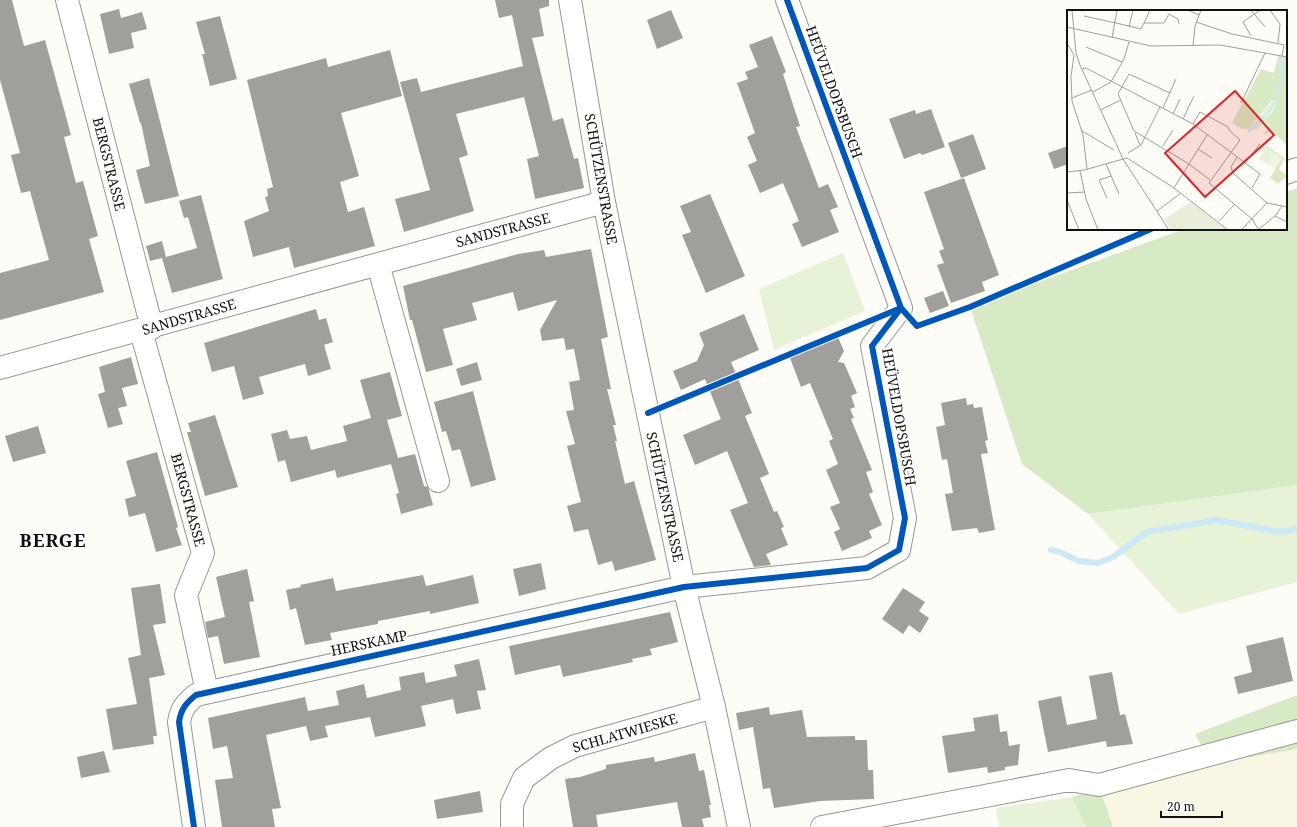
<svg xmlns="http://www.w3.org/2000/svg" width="1297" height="827" font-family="'Noto Serif',serif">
<rect width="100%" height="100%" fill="#fdfcf7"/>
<path fill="#f9f7e4" d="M 1297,749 L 1297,827 L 1113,827 L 1100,789 L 1211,764 Z"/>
<path fill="#e7f3d7" d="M 843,253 L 865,311 L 774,350 L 759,289 Z
M 1297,485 L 1297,582 L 1179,614 L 1088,514 Z
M 1072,797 L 1086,827 L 999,827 L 996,808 Z"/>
<path fill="#d8eac5" d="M 1297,188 L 1297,485 L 1088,514 L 1022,464 L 970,307 L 1184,229 L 1286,229 L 1286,192 Z
M 1297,695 L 1297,749 L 1211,764 L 1195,734 Z
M 1100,789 L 1113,827 L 1086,827 L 1072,797 Z"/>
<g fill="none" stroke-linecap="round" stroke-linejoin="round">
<path stroke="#cde8f7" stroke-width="6" d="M 1051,550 L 1060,552 L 1079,561 L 1098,563 L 1113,557 L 1147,532 L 1217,520 L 1280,532 L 1297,529"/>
</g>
<path fill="#a19f9c" d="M 0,0 L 12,0 L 24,46 L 45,40 L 71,135 L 64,137 L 76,183 L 83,181 L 98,236 L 89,239 L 104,292 L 0,320 L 0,273 L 49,260 L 30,191 L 21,193 L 11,155 L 20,153 L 0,80 Z
M 495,0 L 549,0 L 549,6 L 539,9 L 544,36 L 532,38 L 553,121 L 563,118 L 574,159 L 578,158 L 584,188 L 535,199 L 527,159 L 539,156 L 524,97 L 456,114 L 468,155 L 459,158 L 474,211 L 404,232 L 395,199 L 430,190 L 400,82 L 417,78 L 421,92 L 523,66 L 512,15 L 499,18 Z
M 119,9 L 121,18 L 142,12 L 147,29 L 131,33 L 134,48 L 109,54 L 100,14 Z
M 671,10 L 683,38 L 657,49 L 647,20 Z
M 220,16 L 237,79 L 210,86 L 202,54 L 205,54 L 196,22 Z
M 772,36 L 786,72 L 783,74 L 800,126 L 796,127 L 819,188 L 828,184 L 838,207 L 830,210 L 839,232 L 802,247 L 792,224 L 799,221 L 783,183 L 760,193 L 748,165 L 757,161 L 747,137 L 755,133 L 737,83 L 748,79 L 745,72 L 758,67 L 749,45 Z
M 390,50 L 402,96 L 341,113 L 359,176 L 340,182 L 348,212 L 364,207 L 375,246 L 294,268 L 289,247 L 253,257 L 244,221 L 269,211 L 265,197 L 268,196 L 267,189 L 273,187 L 247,80 L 326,58 L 328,67 Z
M 149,78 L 179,196 L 145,204 L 136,170 L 150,166 L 141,123 L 140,123 L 129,84 Z
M 931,109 L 945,147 L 922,155 L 920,153 L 904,159 L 889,119 L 915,110 L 916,114 Z
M 973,134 L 986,169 L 961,178 L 948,143 Z
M 1068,146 L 1068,164 L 1054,169 L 1048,153 Z
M 964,178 L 999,275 L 982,282 L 985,291 L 951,303 L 937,265 L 944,263 L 939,251 L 944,249 L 924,192 Z
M 710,194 L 745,276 L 706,293 L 682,235 L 691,232 L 680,206 Z
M 201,195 L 223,279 L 172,293 L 162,258 L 150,261 L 146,246 L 162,241 L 166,257 L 197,248 L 188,217 L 184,218 L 179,201 Z
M 591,249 L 608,337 L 601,339 L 611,389 L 607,389 L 616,425 L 613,425 L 617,441 L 615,441 L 625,484 L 634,481 L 656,560 L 615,571 L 612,561 L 598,565 L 588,529 L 574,532 L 567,506 L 581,502 L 567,446 L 575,444 L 566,411 L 574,410 L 569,382 L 580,380 L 574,349 L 566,350 L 564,338 L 542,341 L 540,330 L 557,300 L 518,311 L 513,292 L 472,303 L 477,320 L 443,329 L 453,365 L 426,372 L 412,320 L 410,320 L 403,286 L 518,254 L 544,250 L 546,257 Z
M 943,291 L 949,306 L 930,313 L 924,298 Z
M 316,309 L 319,320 L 326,318 L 333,342 L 324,345 L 331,369 L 308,376 L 305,364 L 259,377 L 264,394 L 243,400 L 234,366 L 212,372 L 204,343 Z
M 744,314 L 759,350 L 731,362 L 752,413 L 745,416 L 769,474 L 760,478 L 774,512 L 777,511 L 784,527 L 781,528 L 788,545 L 766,554 L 771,565 L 754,567 L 730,510 L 748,503 L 727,451 L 695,465 L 683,435 L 721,419 L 705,379 L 681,390 L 673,371 L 697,361 L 704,345 L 699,333 Z
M 837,335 L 844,351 L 838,362 L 844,363 L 857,393 L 851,396 L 855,407 L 850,409 L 854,418 L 851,419 L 872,470 L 866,472 L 873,492 L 869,494 L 882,525 L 869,531 L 872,538 L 842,551 L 834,532 L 840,529 L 830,507 L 840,503 L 826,470 L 838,464 L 829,441 L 833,439 L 810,383 L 801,387 L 790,358 L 820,345 L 819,342 Z
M 131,357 L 138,384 L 122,388 L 127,406 L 118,408 L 123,424 L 108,428 L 98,394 L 105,392 L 99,367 Z
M 477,362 L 482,380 L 461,386 L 456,369 Z
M 390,372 L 402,416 L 387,420 L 398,458 L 415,454 L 424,486 L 428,487 L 433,505 L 401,514 L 396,494 L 399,493 L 391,464 L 337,478 L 335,470 L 291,482 L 285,460 L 278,462 L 271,434 L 287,430 L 290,439 L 307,436 L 311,450 L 347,441 L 343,426 L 371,418 L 360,380 Z
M 473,391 L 496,480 L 471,487 L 460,449 L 452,451 L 446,431 L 442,432 L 434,402 Z
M 966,398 L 967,405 L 973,404 L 974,408 L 982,407 L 988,440 L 985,441 L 988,453 L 981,454 L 995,530 L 979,533 L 977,528 L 952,531 L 945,494 L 953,493 L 947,459 L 942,460 L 936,427 L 945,425 L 941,403 Z
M 215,415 L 238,487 L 205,496 L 187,432 L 191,432 L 188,423 Z
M 38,426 L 46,453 L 13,462 L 5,436 Z
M 157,452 L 178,527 L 176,528 L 182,545 L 156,552 L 145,513 L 129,517 L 125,499 L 136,496 L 126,461 Z
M 541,563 L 546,589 L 519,596 L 513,569 Z
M 247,569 L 254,601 L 249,602 L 260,657 L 224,664 L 218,636 L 208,638 L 205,622 L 225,617 L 216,577 Z
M 423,575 L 426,586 L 473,575 L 479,603 L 430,614 L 430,611 L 378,621 L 378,624 L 330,633 L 332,640 L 305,645 L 296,608 L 290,610 L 286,590 L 301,587 L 300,585 L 333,578 L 336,591 Z
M 160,584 L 166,623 L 153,625 L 165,675 L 149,678 L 157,736 L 153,736 L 154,744 L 113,750 L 106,709 L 137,704 L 128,658 L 141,655 L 131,588 Z
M 903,588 L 925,602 L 919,611 L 929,618 L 920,633 L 909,625 L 903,634 L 882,619 Z
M 670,612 L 678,642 L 650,649 L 652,655 L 632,659 L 633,662 L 563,677 L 560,665 L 515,675 L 509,646 Z
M 1283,637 L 1293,681 L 1238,694 L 1234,677 L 1252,672 L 1246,646 Z
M 479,659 L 486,690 L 477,691 L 481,709 L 456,714 L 453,699 L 421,706 L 426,726 L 375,737 L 370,717 L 325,726 L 328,737 L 310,741 L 306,726 L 266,735 L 281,808 L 272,809 L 275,827 L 222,827 L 215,780 L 233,778 L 227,746 L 213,749 L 208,718 L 305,697 L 308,711 L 339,705 L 336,691 L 364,684 L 367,698 L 401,690 L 399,677 L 424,672 L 426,683 L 457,676 L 454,665 Z
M 1112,672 L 1120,715 L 1125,714 L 1133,744 L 1107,747 L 1106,741 L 1048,752 L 1038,701 L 1061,696 L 1067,725 L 1097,719 L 1089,676 Z
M 769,707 L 770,715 L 802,710 L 807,737 L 855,736 L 855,740 L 867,740 L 868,770 L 873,770 L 874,799 L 820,801 L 774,808 L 770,788 L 763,789 L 753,727 L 739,730 L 736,713 Z
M 998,714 L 1000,732 L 1007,731 L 1009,746 L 1020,744 L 1018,765 L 1005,767 L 1005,770 L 988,773 L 987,767 L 948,773 L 942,736 L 975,731 L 973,718 Z
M 104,751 L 110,772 L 81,778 L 77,757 Z
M 695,753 L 699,771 L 704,770 L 711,805 L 709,805 L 711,817 L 702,819 L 704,827 L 682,827 L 677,802 L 596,815 L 598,827 L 573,827 L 565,779 L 580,777 L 606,769 L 606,765 L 654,757 L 655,762 Z
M 480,791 L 483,812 L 437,819 L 434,800 Z"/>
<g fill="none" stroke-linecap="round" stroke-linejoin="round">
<g stroke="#979795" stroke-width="24">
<path id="minor" d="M 67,0 L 152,328
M 570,0 L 604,202 L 684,587 L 714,707 L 739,827
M 1286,173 L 1297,169
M 378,264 L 438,481
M 141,331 L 203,553 L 186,595 L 207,692
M 0,368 L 604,202
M 194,827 L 179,722 C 181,709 186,703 196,695 L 684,587 L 867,568 L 899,550 L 905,518 L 872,346 L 901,308 L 787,0
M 512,827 L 512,804 L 524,778 L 551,758 L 575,746 L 714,707
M 822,827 L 1069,780 L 1099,785 L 1297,731"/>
</g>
<use href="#minor" stroke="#fffffe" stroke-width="22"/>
<g stroke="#fff" stroke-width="8">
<path id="cycleway" d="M 648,413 L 901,308 L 917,326 L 970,307 L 1151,229
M 194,827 L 179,722 C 181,709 186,703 196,695 L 684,587 L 867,568 L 899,550 L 905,518 L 872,346 L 901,308 L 787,0"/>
</g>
<use href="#cycleway" stroke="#0057b8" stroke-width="6"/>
</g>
<g text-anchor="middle" stroke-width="4" stroke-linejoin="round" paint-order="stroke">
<g font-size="14" fill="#111" stroke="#fff">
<text transform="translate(834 92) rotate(70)" y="5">HEÜVELDOPSBUSCH</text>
<text transform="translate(109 164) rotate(76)" y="5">BERGSTRASSE</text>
<text transform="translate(601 179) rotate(80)" y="5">SCHÜTZENSTRASSE</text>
<text transform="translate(503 230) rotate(-15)" y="5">SANDSTRASSE</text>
<text transform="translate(189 317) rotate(-16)" y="5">SANDSTRASSE</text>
<text transform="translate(899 417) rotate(80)" y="5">HEÜVELDOPSBUSCH</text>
<text transform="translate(665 497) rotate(78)" y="5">SCHÜTZENSTRASSE</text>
<text transform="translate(188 500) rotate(75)" y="5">BERGSTRASSE</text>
<text transform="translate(369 643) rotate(-12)" y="5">HERSKAMP</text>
<text transform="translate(625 733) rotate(-16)" y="5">SCHLATWIESKE</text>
</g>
<g font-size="18" font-weight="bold" letter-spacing="1" fill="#111" stroke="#fff">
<text x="53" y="547">BERGE</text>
</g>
</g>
<g transform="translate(1067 10)">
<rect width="220" height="220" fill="#fdfcf7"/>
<path d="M 206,90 L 211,91 L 191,120 L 181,119 ZM 194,134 L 215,148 L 210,159 L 192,149 L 196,143 L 190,139 Z" fill="#e7f3d7"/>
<path d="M 211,46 L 220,47 L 219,134 L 204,121 L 197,125 L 202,115 L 196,111 L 205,102 L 210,91 L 205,90 L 181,119 L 175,119 L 165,113 L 194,59 L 207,63 ZM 195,133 L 218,148 L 212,159 L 220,166 L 211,174 L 203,168 L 215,148 L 194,134 Z" fill="#d8eac5"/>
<path d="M 124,192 L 160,220 L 104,220 L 97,209 Z" fill="#e9eedb"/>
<path d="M202 151a5 5 0 1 1 10 0a5 5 0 1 1-10 0Z" fill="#f0f6e1"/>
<path fill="none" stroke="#cde8f7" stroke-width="2" d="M 209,87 L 215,67 L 216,48M 181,122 L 204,100 L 208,90"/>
<path fill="none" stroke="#9f9e9b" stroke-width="1" d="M 5,0 L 9,43 L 13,55 L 56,149 L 102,220M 121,0 L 132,5M 184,0 L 198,17M 203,0 L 213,14 L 211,33M 17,6 L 49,13M 129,12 L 165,24 L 217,35 L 215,46M 49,13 L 74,19 L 77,13 L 97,13 L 102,4 L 111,9 L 112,14M 77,13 L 83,0M 0,17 L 84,36 L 153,35 L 220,47M 62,17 L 66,0M 184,26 L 176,12 L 193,0M 45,28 L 50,0M 0,33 L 7,45 L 4,66 L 5,91 L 16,125 L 20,159M 126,36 L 128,16 L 134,0M 19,37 L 55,52M 220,48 L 220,89M 15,59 L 19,58 L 126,114 L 193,164 L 185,178M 26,82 L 44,72 L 57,49 L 62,32M 103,83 L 62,64 L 51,84 L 67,121 L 122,154M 5,88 L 25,80M 174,93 L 198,43M 96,98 L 109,69M 33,100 L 54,90M 106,104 L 113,89M 116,109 L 127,86M 126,114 L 133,102 L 161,117 L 162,120 L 173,130 L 142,173 L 185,209 L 192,220M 15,121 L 47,140M 68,123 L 73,135M 96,136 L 106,120M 131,139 L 145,148M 61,143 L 74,135 L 93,97M 170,147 L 164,157 L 166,163 L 200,193 L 220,197M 178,153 L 193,134M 39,154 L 52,184M 122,154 L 143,170M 13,161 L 19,189 L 31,220M 0,162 L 17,160 L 60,148 L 107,178 L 161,220M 107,178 L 140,125M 0,183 L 18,182M 40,188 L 32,170 L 44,166M 0,190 L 12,220M 90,201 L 114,183M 208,206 L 220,212M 152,211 L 168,194M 192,219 L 208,206 L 215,196M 174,220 L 200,193"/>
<path fill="#d62828" fill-opacity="0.15" stroke="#d62828" stroke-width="2" d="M 168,81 L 207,125 L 138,187 L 98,143 Z"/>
<rect width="220" height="220" fill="none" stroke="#111" stroke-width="2"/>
</g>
<path d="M1161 811v6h61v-6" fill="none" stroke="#111111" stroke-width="2"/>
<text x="1167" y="811" font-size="12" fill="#111111" stroke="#ffffff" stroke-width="3" paint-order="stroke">20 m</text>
</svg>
